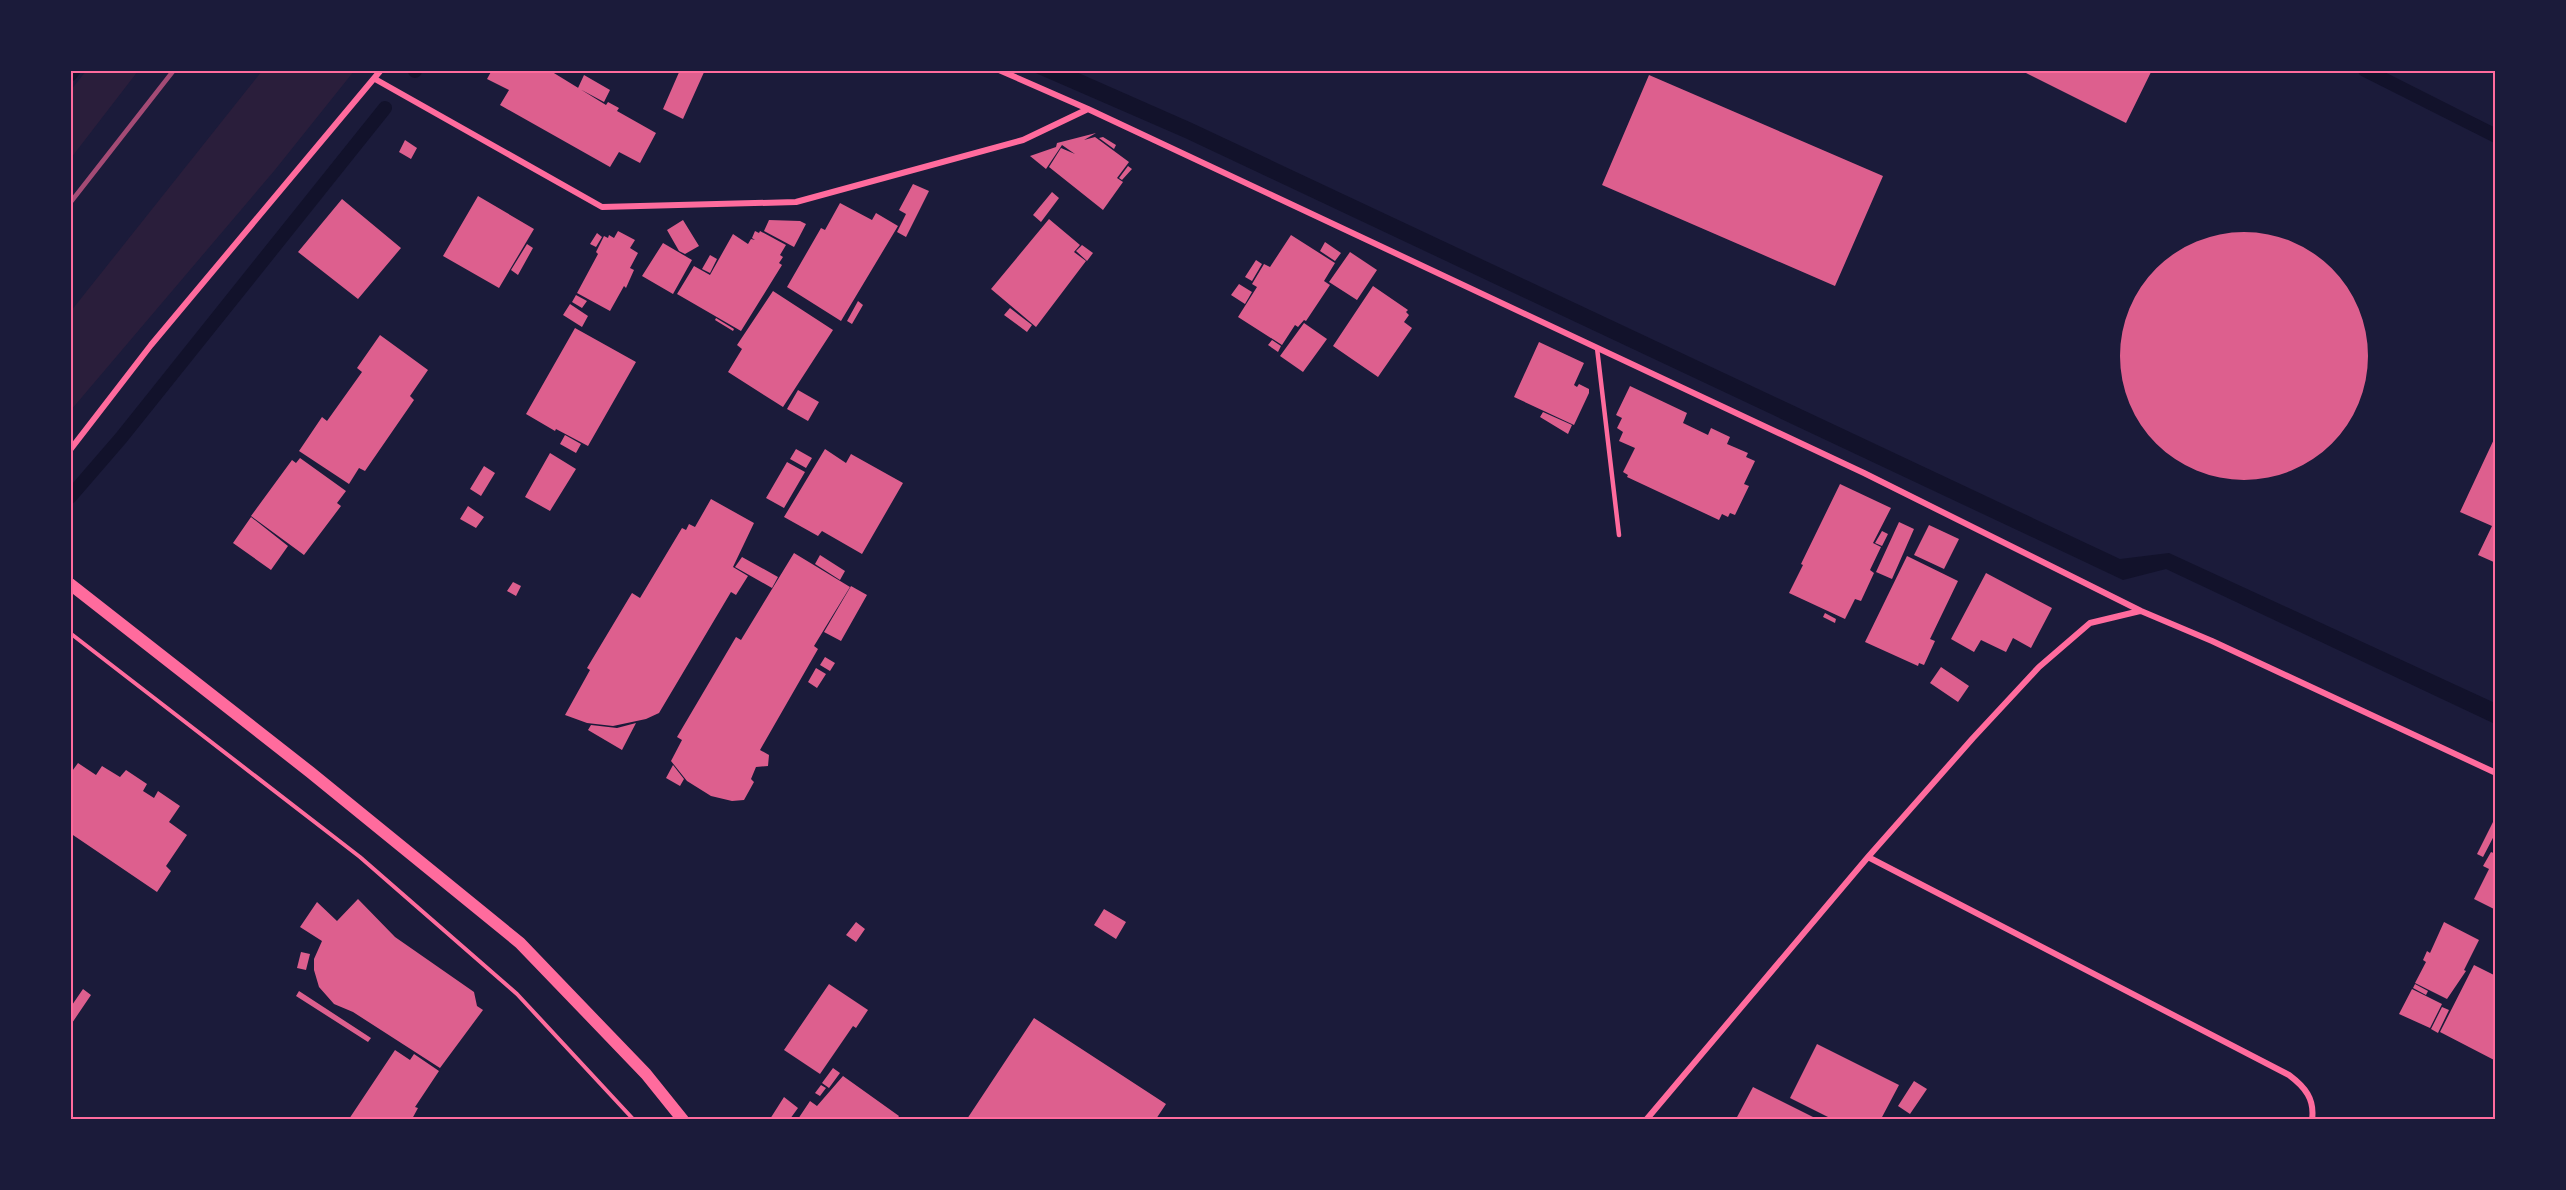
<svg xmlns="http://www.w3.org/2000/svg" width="2566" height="1190" font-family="Arial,sans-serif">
<rect width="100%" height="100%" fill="#1b1b3a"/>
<path fill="#2a1e3b" d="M 86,71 L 138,71 L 71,158 L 71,90 Z
M 262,71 L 354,71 L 274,171 L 71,410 L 71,311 Z"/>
<path fill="#12122b" d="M 1031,71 L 1074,71 L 1192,123 L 2120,559 L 2169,553 L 2495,703 L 2495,724 L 2166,569 L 2123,580 L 1185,138 Z"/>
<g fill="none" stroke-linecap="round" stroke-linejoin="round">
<path stroke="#12122b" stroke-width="14" d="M 2365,70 L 2496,136
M 415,71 L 415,70
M 70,75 L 74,70
M 70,497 L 121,438 L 385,108"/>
</g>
<path fill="#dd5f8e" d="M 492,70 L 549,70 L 606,105 L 608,102 L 619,108 L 617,111 L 656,133 L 640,163 L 619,152 L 610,167 L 500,105 L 509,90 L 487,79 Z
M 680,70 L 705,70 L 683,119 L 663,109 Z
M 2020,70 L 2152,70 L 2126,123 Z
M 584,75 L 610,90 L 604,102 L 578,88 Z
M 1649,75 L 1883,176 L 1835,286 L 1602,185 Z
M 1096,133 L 1084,140 L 1095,137 L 1129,162 L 1117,178 L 1123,182 L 1103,210 L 1049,167 L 1061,148 L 1075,154 L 1062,145 L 1046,169 L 1030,156 L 1056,147 L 1057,143 Z
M 1103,137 L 1116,145 L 1114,149 L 1099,138 Z
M 405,140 L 417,148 L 411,159 L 399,152 Z
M 1128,166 L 1132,169 L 1122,180 L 1119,178 Z
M 913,184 L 929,191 L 906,237 L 897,232 L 906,214 L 899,210 Z
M 1052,192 L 1059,198 L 1041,222 L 1033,215 Z
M 478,196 L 534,229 L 499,288 L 443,256 Z
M 342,199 L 401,248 L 358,299 L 298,252 Z
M 840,203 L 872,220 L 876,213 L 898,226 L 841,321 L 787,287 L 821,228 L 825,230 Z
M 1049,219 L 1080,245 L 1074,252 L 1086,261 L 1036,327 L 991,289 Z
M 683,220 L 699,246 L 685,254 L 679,251 L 667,230 Z
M 769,220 L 800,221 L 806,224 L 794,247 L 764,231 Z
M 618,231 L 635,240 L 630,248 L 638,253 L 630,268 L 634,270 L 626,288 L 624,286 L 610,311 L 577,293 L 598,254 L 596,252 L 604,236 L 608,238 L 609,235 L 614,238 Z
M 755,231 L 759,233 L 760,231 L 786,245 L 780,255 L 783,257 L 779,263 L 782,265 L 741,331 L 677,294 L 694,266 L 710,275 L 733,234 L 748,244 L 751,239 L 755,240 L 752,238 Z
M2120 356a124 124 0 1 1 248 0a124 124 0 1 1-248 0Z
M 597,233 L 602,237 L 596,247 L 590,244 Z
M 1291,235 L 1335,263 L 1324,281 L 1330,285 L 1306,321 L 1304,320 L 1298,327 L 1295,325 L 1282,345 L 1238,317 L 1257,287 L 1252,284 L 1264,264 L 1270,267 Z
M 1325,242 L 1341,253 L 1335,261 L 1320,251 Z
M 663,243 L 692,260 L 673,294 L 642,276 Z
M 527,244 L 533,248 L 518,275 L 511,270 Z
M 1082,245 L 1093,253 L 1087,261 L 1076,251 Z
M 1350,252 L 1377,270 L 1357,300 L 1329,282 Z
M 710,255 L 717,259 L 710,273 L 702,269 Z
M 1256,260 L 1262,264 L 1252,281 L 1245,277 Z
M 1239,284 L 1252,292 L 1245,304 L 1231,295 Z
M 1373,286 L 1408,310 L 1406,312 L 1409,315 L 1404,322 L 1412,328 L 1378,377 L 1333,346 Z
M 773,291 L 833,330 L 783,407 L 728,372 L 742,349 L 737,345 Z
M 576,295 L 587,301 L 582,308 L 572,302 Z
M 858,301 L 863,305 L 852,324 L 847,321 Z
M 570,304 L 588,316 L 582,327 L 563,315 Z
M 1010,308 L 1032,325 L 1027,332 L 1004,315 Z
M 716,318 L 734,329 L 733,331 L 715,320 Z
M 1304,323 L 1327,339 L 1303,372 L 1280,356 Z
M 575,328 L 636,362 L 588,446 L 556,429 L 555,431 L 526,414 Z
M 380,335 L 428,370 L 410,396 L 414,400 L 365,471 L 359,468 L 349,484 L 299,451 L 322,417 L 327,421 L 362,372 L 357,368 Z
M 1272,340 L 1281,346 L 1278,352 L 1268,345 Z
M 1539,342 L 1584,363 L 1574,385 L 1577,387 L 1579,384 L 1589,389 L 1589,393 L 1574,425 L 1514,397 Z
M 1630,386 L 1687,413 L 1683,423 L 1708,435 L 1711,428 L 1730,437 L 1727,444 L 1748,453 L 1746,457 L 1755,461 L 1744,484 L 1749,486 L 1735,515 L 1730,513 L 1728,517 L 1722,514 L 1719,520 L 1627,477 L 1628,475 L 1623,472 L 1635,448 L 1619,441 L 1623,432 L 1617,428 L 1622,418 L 1616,415 Z
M 798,390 L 819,402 L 808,421 L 787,409 Z
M 1543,412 L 1572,425 L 1568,434 L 1540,417 Z
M 565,435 L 581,444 L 576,453 L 560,444 Z
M 2496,435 L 2496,563 L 2478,555 L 2492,526 L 2460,512 Z
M 796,449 L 812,458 L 806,468 L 790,459 Z
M 825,449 L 846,463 L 851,454 L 903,483 L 862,554 L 822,531 L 818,536 L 784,517 Z
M 550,453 L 576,469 L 550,511 L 525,497 Z
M 300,458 L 346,491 L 337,503 L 341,506 L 304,555 L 251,516 L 292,460 L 296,463 Z
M 787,462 L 805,472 L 784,508 L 766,498 Z
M 484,466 L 495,473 L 481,496 L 470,489 Z
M 1840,484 L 1891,508 L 1873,543 L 1881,547 L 1870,570 L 1874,573 L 1861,601 L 1855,599 L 1845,619 L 1789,593 L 1803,565 L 1801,564 Z
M 711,499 L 754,523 L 733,567 L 748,576 L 736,595 L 731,592 L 659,713 L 646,719 L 613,726 L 587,723 L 565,715 L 590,670 L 587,668 L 632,593 L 640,598 L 682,528 L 686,530 L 689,524 L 695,527 Z
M 468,506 L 484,517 L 476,528 L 460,519 Z
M 251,517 L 288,546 L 271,570 L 233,543 Z
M 1899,522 L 1914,529 L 1892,579 L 1876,572 Z
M 1929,525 L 1959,539 L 1944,569 L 1914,555 Z
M 1882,531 L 1888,534 L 1882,546 L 1875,543 Z
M 794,553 L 850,587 L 814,646 L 818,649 L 760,750 L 769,755 L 768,766 L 756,767 L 751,779 L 754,782 L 744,800 L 732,801 L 711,796 L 687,781 L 671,761 L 682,740 L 677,737 L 736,637 L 741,640 Z
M 820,555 L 845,571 L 840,580 L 815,564 Z
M 1907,556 L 1958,581 L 1930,639 L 1935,641 L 1924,665 L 1919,663 L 1918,666 L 1865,642 Z
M 742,557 L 778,577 L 772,588 L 735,567 Z
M 1986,573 L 2052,608 L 2031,648 L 2013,638 L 2006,652 L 1981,640 L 1974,652 L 1951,639 Z
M 513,582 L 521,586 L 516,596 L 507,591 Z
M 851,586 L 867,595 L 841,641 L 824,632 Z
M 1825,613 L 1836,619 L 1835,623 L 1823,617 Z
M 825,657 L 835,663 L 830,671 L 820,665 Z
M 1941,667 L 1969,686 L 1958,702 L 1930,683 Z
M 816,668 L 826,674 L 817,688 L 808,682 Z
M 636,723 L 622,750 L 588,730 L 591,725 L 617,728 Z
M 78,763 L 96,775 L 102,766 L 120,777 L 126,770 L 147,784 L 143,791 L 154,798 L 158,791 L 180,806 L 169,822 L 187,835 L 166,866 L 171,871 L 157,892 L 70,833 L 70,774 Z
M 673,765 L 684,779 L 680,786 L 666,778 Z
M 2496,816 L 2496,832 L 2483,857 L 2477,854 Z
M 2491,852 L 2496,854 L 2496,910 L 2474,899 L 2489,869 L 2483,866 Z
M 358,899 L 395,937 L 474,992 L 477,1006 L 483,1010 L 440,1068 L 353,1012 L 334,1004 L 319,987 L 314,970 L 314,959 L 322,941 L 300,927 L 317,902 L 337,921 Z
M 1104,909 L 1126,922 L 1116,939 L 1094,925 Z
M 856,922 L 865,929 L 856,942 L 846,935 Z
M 2444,922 L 2479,940 L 2464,970 L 2466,971 L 2447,999 L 2415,983 L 2426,962 L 2423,960 L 2427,951 L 2430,953 Z
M 301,952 L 310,954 L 306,970 L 297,968 Z
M 2474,965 L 2496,976 L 2496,1061 L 2440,1032 Z
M 829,984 L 868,1010 L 856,1028 L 853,1026 L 820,1074 L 784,1050 Z
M 2415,984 L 2428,991 L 2426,995 L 2413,988 Z
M 83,989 L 91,995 L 70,1026 L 70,1008 Z
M 2412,989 L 2442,1004 L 2430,1028 L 2399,1014 Z
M 299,991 L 371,1038 L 368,1042 L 296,996 Z
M 2442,1007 L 2449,1010 L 2438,1033 L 2431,1029 Z
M 1034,1018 L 1166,1104 L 1156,1119 L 967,1119 Z
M 1817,1044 L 1899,1085 L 1881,1119 L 1832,1119 L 1790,1098 Z
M 395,1050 L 410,1060 L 414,1054 L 439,1071 L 415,1107 L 418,1108 L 412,1119 L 349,1119 Z
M 833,1068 L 840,1073 L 829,1088 L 822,1083 Z
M 843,1076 L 899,1116 L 897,1119 L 798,1119 L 810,1101 L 817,1106 Z
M 1914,1081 L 1927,1089 L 1910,1114 L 1898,1106 Z
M 821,1085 L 826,1088 L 820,1096 L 815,1093 Z
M 1753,1087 L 1817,1119 L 1736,1119 Z
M 784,1097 L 798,1108 L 790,1119 L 770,1119 Z"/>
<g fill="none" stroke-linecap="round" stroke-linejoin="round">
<path stroke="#ff6b9d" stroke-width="4" d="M 70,633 L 360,857 L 517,994 L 634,1120"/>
<path stroke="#ff6b9d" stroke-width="4.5" d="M 1597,348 L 1619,535"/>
<path stroke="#ff6b9d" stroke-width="6" d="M 999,70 L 1088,109 L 1864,473 L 2141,611 L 2212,641 L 2496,773
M 375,79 L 602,207 L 796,202 L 1023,140 L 1088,109
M 70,450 L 151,345 L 381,70
M 1868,857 L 2289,1075 C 2305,1087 2315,1099 2312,1120
M 1646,1120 L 1868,857 L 1973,738 L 2039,667 L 2090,623 L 2140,611"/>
<path stroke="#ff6b9d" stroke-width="12" d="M 70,584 L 310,772 L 520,943 L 646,1074 L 683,1120"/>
<path stroke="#a44b75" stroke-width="4.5" d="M 70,203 L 174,70"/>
</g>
<rect width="2566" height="1190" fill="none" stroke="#1b1b3a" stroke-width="144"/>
<rect x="72" y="72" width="2422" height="1046" fill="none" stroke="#ff6b9d" stroke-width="2"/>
</svg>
